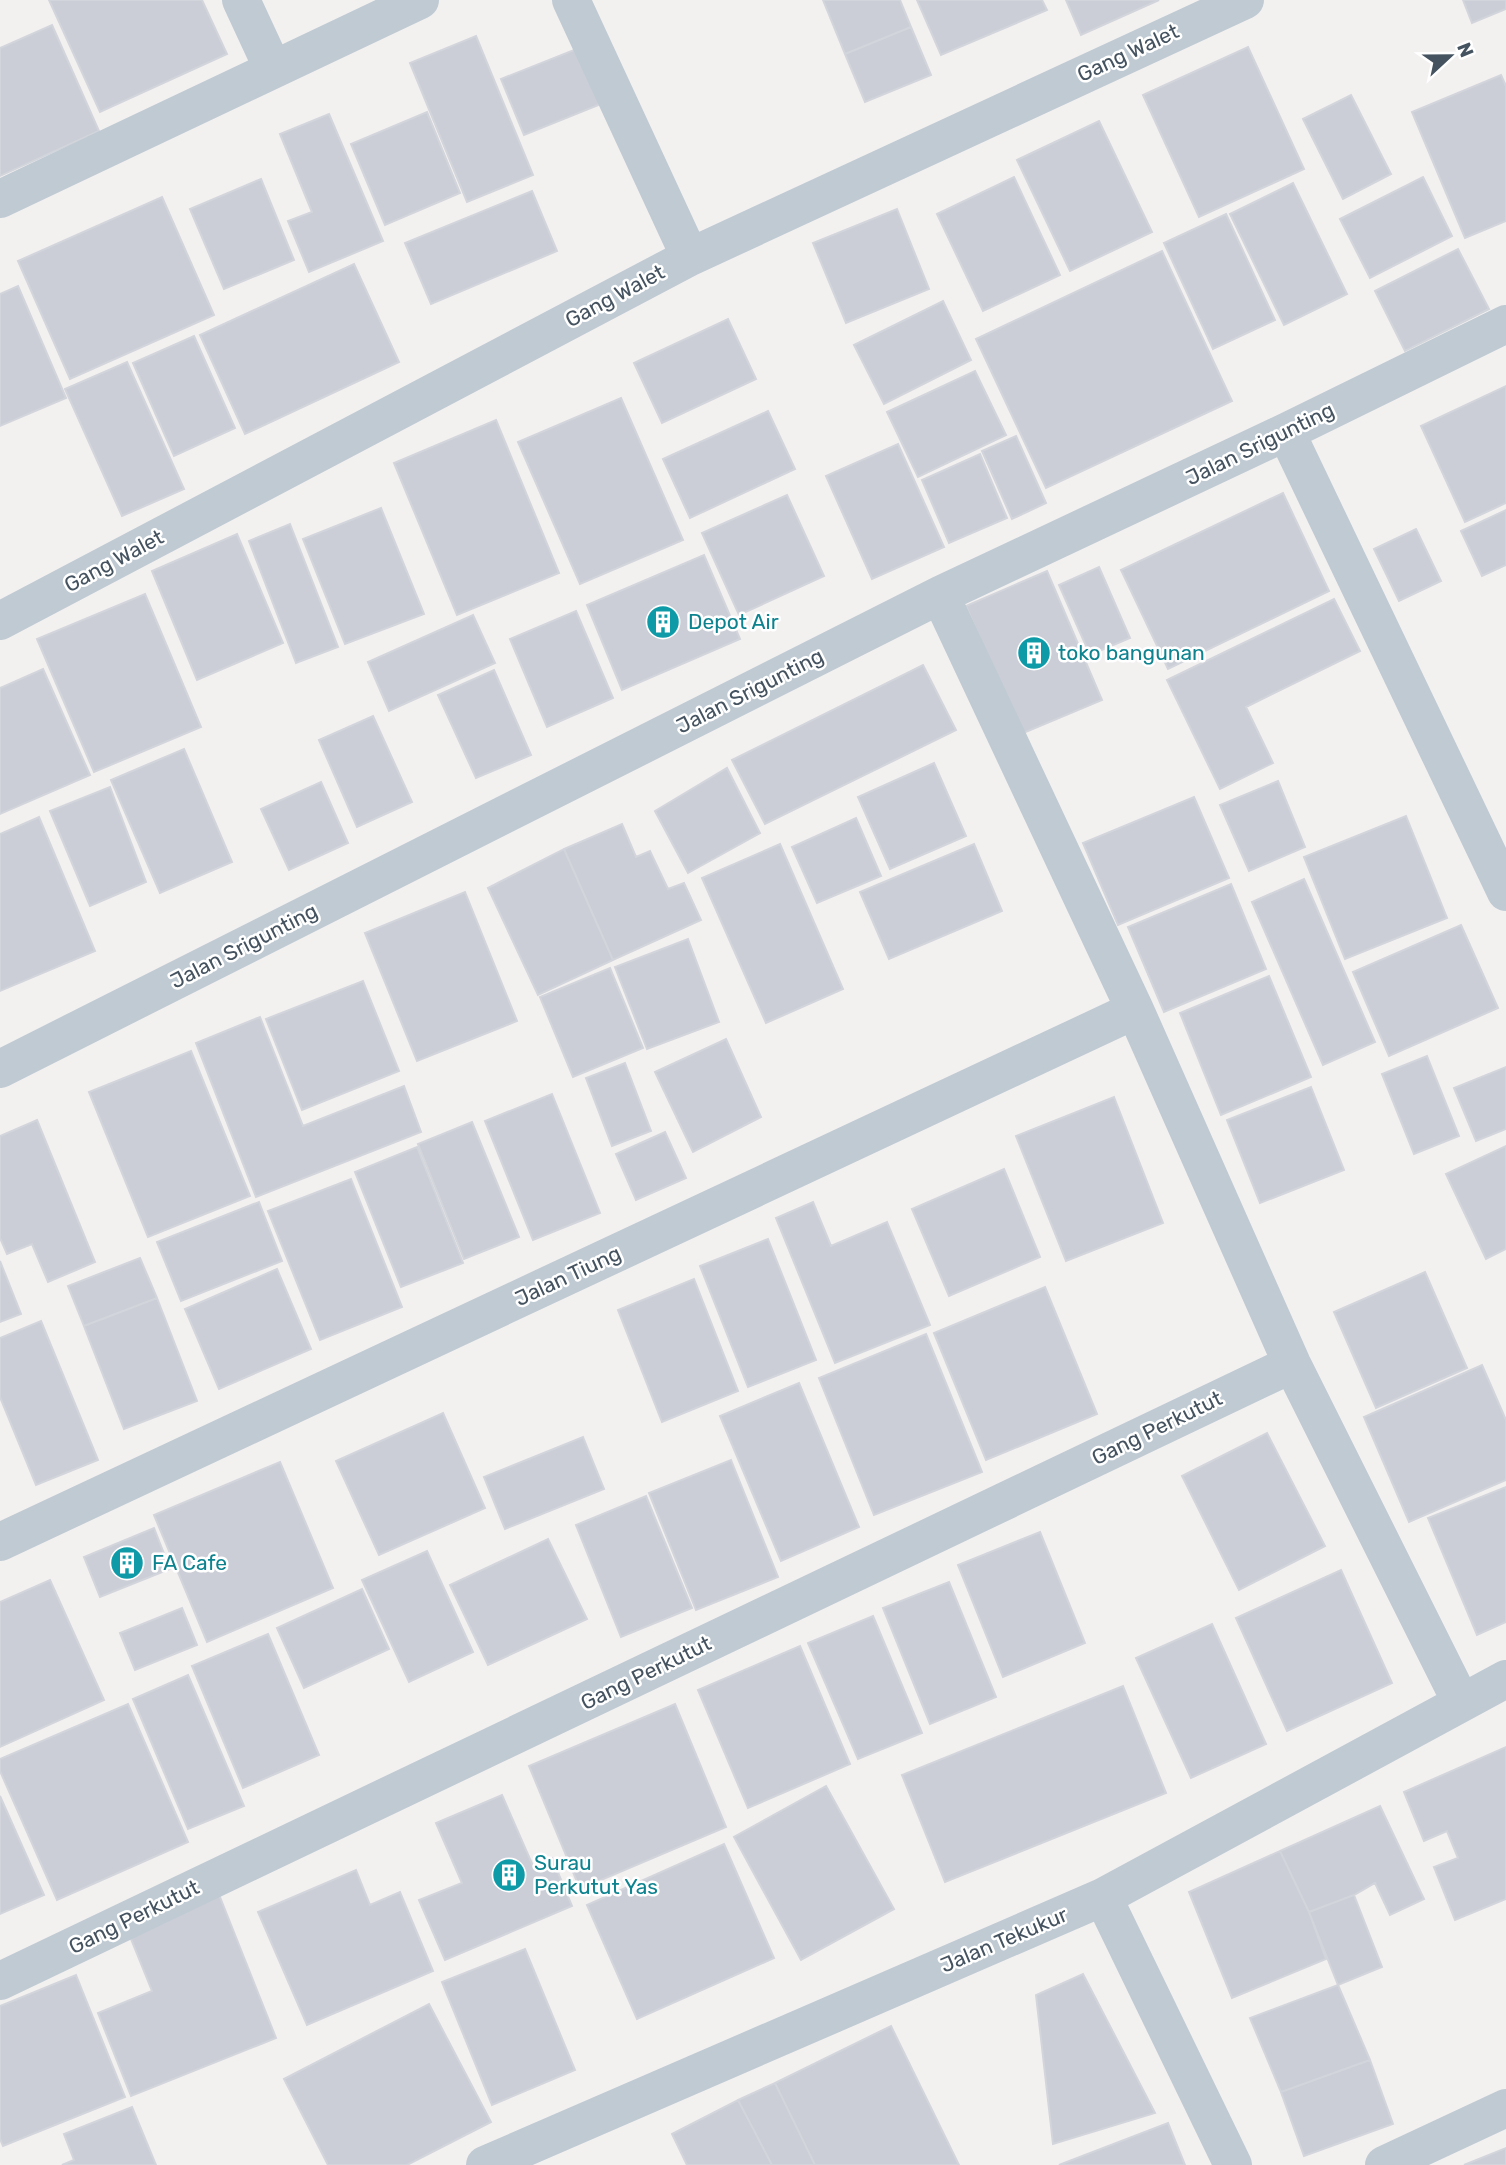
<svg xmlns="http://www.w3.org/2000/svg" width="1506" height="2165" font-family="Rubik,sans-serif">
<rect width="100%" height="100%" fill="#f3f0f0"/>
<path fill="#cbced6" stroke="#d3d5dc" stroke-width="2" d="M 49,0 L 202,0 L 227,54 L 100,112 Z
M 823,0 L 900,0 L 911,27 L 845,54 Z
M 917,0 L 1042,0 L 1047,10 L 941,55 Z
M 1066,0 L 1159,0 L 1081,35 Z
M 1463,0 L 1506,0 L 1506,9 L 1472,23 Z
M 52,25 L 99,131 L 0,176 L 0,48 Z
M 911,27 L 931,75 L 865,102 L 845,54 Z
M 476,36 L 533,175 L 467,202 L 410,63 Z
M 584,46 L 606,102 L 524,135 L 501,79 Z
M 1248,47 L 1304,169 L 1199,217 L 1143,95 Z
M 1501,75 L 1506,86 L 1506,221 L 1465,238 L 1412,112 Z
M 1351,95 L 1391,174 L 1343,199 L 1303,119 Z
M 427,112 L 460,193 L 385,225 L 351,144 Z
M 329,114 L 383,241 L 309,272 L 288,221 L 312,212 L 280,134 Z
M 1099,121 L 1152,232 L 1070,271 L 1017,160 Z
M 1014,177 L 1060,275 L 983,311 L 937,214 Z
M 1423,177 L 1452,236 L 1370,278 L 1340,219 Z
M 261,179 L 294,260 L 224,289 L 190,209 Z
M 1293,183 L 1347,294 L 1284,325 L 1230,214 Z
M 532,191 L 557,251 L 431,304 L 405,243 Z
M 162,197 L 214,315 L 70,379 L 18,261 Z
M 897,209 L 929,289 L 846,323 L 813,243 Z
M 1226,214 L 1275,320 L 1213,349 L 1164,243 Z
M 1458,249 L 1489,309 L 1405,351 L 1375,291 Z
M 1162,251 L 1232,401 L 1046,488 L 976,339 Z
M 354,264 L 399,362 L 245,434 L 200,335 Z
M 18,286 L 66,398 L 0,426 L 0,294 Z
M 943,301 L 971,360 L 884,404 L 854,345 Z
M 728,319 L 756,379 L 662,423 L 634,363 Z
M 194,336 L 235,428 L 174,456 L 133,363 Z
M 127,362 L 184,489 L 122,516 L 65,389 Z
M 975,371 L 1006,435 L 918,477 L 887,412 Z
M 1506,386 L 1506,503 L 1465,522 L 1421,426 Z
M 621,398 L 683,540 L 580,584 L 518,442 Z
M 768,411 L 795,469 L 690,518 L 663,459 Z
M 496,420 L 559,573 L 457,615 L 394,463 Z
M 1016,436 L 1046,503 L 1012,519 L 982,451 Z
M 898,444 L 944,547 L 872,579 L 826,476 Z
M 980,454 L 1007,518 L 949,543 L 922,480 Z
M 1283,493 L 1329,591 L 1168,669 L 1121,570 Z
M 787,495 L 824,576 L 739,615 L 702,533 Z
M 381,508 L 424,614 L 345,644 L 303,539 Z
M 1506,510 L 1506,565 L 1482,576 L 1461,531 Z
M 290,524 L 338,647 L 296,663 L 249,541 Z
M 1416,529 L 1441,581 L 1399,601 L 1374,549 Z
M 237,534 L 283,643 L 197,680 L 152,571 Z
M 704,555 L 740,639 L 622,690 L 587,605 Z
M 1099,567 L 1130,638 L 1090,655 L 1059,585 Z
M 1047,571 L 1102,700 L 1021,734 L 966,606 Z
M 145,594 L 201,727 L 94,772 L 37,639 Z
M 1334,599 L 1360,651 L 1246,707 L 1273,763 L 1220,789 L 1167,680 Z
M 576,611 L 613,698 L 547,727 L 510,639 Z
M 473,615 L 495,663 L 389,711 L 368,662 Z
M 923,665 L 956,730 L 765,824 L 732,760 Z
M 43,669 L 90,775 L 0,814 L 0,688 Z
M 494,670 L 531,755 L 476,778 L 438,695 Z
M 373,716 L 412,802 L 357,827 L 319,740 Z
M 184,749 L 232,862 L 160,893 L 111,780 Z
M 934,763 L 966,836 L 890,869 L 858,797 Z
M 727,768 L 760,833 L 688,873 L 655,811 Z
M 1278,781 L 1305,847 L 1249,871 L 1220,805 Z
M 321,782 L 348,843 L 289,870 L 261,809 Z
M 110,787 L 146,882 L 90,906 L 50,811 Z
M 1194,797 L 1229,878 L 1118,925 L 1083,843 Z
M 1406,816 L 1447,918 L 1345,959 L 1304,857 Z
M 39,817 L 95,951 L 0,991 L 0,834 Z
M 856,818 L 881,876 L 817,903 L 792,847 Z
M 622,824 L 636,857 L 650,851 L 668,889 L 684,883 L 701,920 L 613,960 L 564,849 Z
M 780,844 L 843,989 L 766,1023 L 702,878 Z
M 974,844 L 1002,911 L 889,959 L 860,892 Z
M 564,849 L 613,960 L 538,995 L 488,888 Z
M 1304,879 L 1375,1042 L 1323,1065 L 1252,902 Z
M 1231,884 L 1266,969 L 1164,1012 L 1128,927 Z
M 465,892 L 517,1021 L 417,1061 L 365,933 Z
M 1461,925 L 1498,1008 L 1389,1056 L 1353,972 Z
M 688,939 L 719,1022 L 647,1049 L 615,967 Z
M 610,968 L 643,1048 L 573,1077 L 540,997 Z
M 1269,976 L 1311,1077 L 1221,1115 L 1180,1013 Z
M 363,981 L 399,1071 L 302,1110 L 266,1019 Z
M 260,1017 L 303,1126 L 404,1086 L 421,1132 L 256,1197 L 196,1043 Z
M 726,1039 L 761,1117 L 693,1152 L 655,1072 Z
M 191,1051 L 250,1196 L 148,1237 L 89,1092 Z
M 1427,1056 L 1459,1136 L 1414,1154 L 1382,1074 Z
M 625,1063 L 651,1131 L 612,1146 L 586,1078 Z
M 1506,1067 L 1506,1129 L 1476,1141 L 1454,1088 Z
M 1311,1087 L 1344,1170 L 1260,1203 L 1227,1120 Z
M 552,1094 L 600,1213 L 533,1240 L 485,1121 Z
M 1114,1097 L 1163,1223 L 1066,1261 L 1016,1136 Z
M 37,1120 L 95,1262 L 48,1282 L 32,1244 L 7,1254 L 0,1238 L 0,1136 Z
M 472,1122 L 519,1237 L 464,1259 L 418,1144 Z
M 665,1132 L 686,1178 L 636,1200 L 616,1154 Z
M 1506,1146 L 1506,1249 L 1486,1259 L 1446,1174 Z
M 417,1147 L 463,1263 L 401,1287 L 355,1172 Z
M 1004,1169 L 1040,1257 L 949,1296 L 912,1209 Z
M 351,1179 L 402,1307 L 320,1340 L 268,1211 Z
M 259,1202 L 282,1261 L 181,1301 L 157,1242 Z
M 813,1202 L 831,1246 L 887,1222 L 930,1325 L 835,1363 L 776,1218 Z
M 768,1239 L 816,1360 L 748,1387 L 700,1266 Z
M 140,1258 L 157,1298 L 84,1326 L 68,1286 Z
M 0,1261 L 21,1314 L 0,1322 Z
M 277,1269 L 311,1349 L 219,1389 L 185,1309 Z
M 1425,1272 L 1467,1368 L 1376,1408 L 1334,1312 Z
M 694,1279 L 738,1391 L 662,1422 L 618,1310 Z
M 1045,1287 L 1097,1414 L 986,1460 L 934,1333 Z
M 157,1298 L 197,1401 L 124,1429 L 84,1326 Z
M 41,1321 L 98,1460 L 36,1485 L 0,1397 L 0,1338 Z
M 926,1334 L 982,1472 L 874,1515 L 819,1378 Z
M 1482,1365 L 1506,1420 L 1506,1480 L 1409,1522 L 1364,1417 Z
M 799,1383 L 859,1527 L 781,1561 L 720,1416 Z
M 443,1413 L 485,1508 L 379,1555 L 336,1461 Z
M 1267,1433 L 1325,1546 L 1239,1590 L 1182,1476 Z
M 583,1437 L 604,1489 L 505,1529 L 484,1477 Z
M 731,1460 L 778,1577 L 696,1610 L 649,1493 Z
M 280,1462 L 333,1588 L 207,1642 L 154,1515 Z
M 1506,1487 L 1506,1622 L 1477,1635 L 1428,1518 Z
M 646,1496 L 692,1608 L 621,1637 L 576,1525 Z
M 154,1528 L 170,1569 L 100,1597 L 84,1557 Z
M 1040,1532 L 1085,1643 L 1003,1677 L 958,1565 Z
M 548,1539 L 587,1619 L 488,1665 L 450,1585 Z
M 427,1551 L 473,1652 L 409,1682 L 362,1580 Z
M 1341,1570 L 1392,1683 L 1287,1731 L 1236,1618 Z
M 50,1580 L 104,1700 L 0,1747 L 0,1602 Z
M 949,1582 L 996,1697 L 930,1724 L 883,1608 Z
M 362,1589 L 389,1649 L 304,1688 L 277,1628 Z
M 182,1608 L 197,1645 L 135,1670 L 120,1633 Z
M 873,1616 L 922,1733 L 858,1759 L 808,1643 Z
M 1212,1624 L 1266,1744 L 1191,1778 L 1136,1658 Z
M 268,1634 L 319,1755 L 243,1788 L 192,1666 Z
M 800,1646 L 850,1764 L 748,1808 L 698,1690 Z
M 188,1675 L 244,1806 L 188,1829 L 133,1699 Z
M 1123,1686 L 1166,1793 L 945,1882 L 902,1775 Z
M 128,1704 L 188,1842 L 57,1900 L 0,1771 L 0,1759 Z
M 675,1704 L 726,1827 L 580,1889 L 529,1766 Z
M 1506,1747 L 1506,1899 L 1455,1920 L 1434,1867 L 1458,1858 L 1447,1831 L 1424,1841 L 1404,1792 Z
M 826,1786 L 894,1909 L 801,1960 L 734,1837 Z
M 502,1795 L 533,1866 L 552,1858 L 572,1906 L 445,1960 L 419,1900 L 462,1883 L 436,1823 Z
M 0,1796 L 44,1895 L 0,1914 Z
M 1380,1806 L 1424,1899 L 1390,1915 L 1375,1883 L 1354,1895 L 1309,1912 L 1280,1851 Z
M 724,1844 L 774,1958 L 637,2019 L 587,1905 Z
M 1280,1851 L 1309,1912 L 1326,1959 L 1232,1998 L 1189,1892 Z
M 356,1870 L 370,1905 L 400,1892 L 433,1971 L 307,2025 L 258,1912 Z
M 218,1892 L 276,2038 L 131,2096 L 98,2013 L 152,1991 L 127,1929 Z
M 1354,1895 L 1382,1967 L 1338,1985 L 1309,1912 Z
M 525,1949 L 575,2070 L 492,2105 L 442,1982 Z
M 1083,1974 L 1155,2113 L 1053,2144 L 1036,1995 Z
M 76,1975 L 125,2097 L 3,2146 L 0,2139 L 0,2006 Z
M 1338,1985 L 1370,2060 L 1281,2092 L 1250,2018 Z
M 429,2004 L 491,2122 L 407,2165 L 328,2165 L 284,2079 Z
M 891,2026 L 959,2165 L 815,2165 L 775,2083 Z
M 1370,2060 L 1393,2124 L 1304,2156 L 1281,2092 Z
M 775,2083 L 815,2165 L 772,2165 L 738,2100 Z
M 738,2100 L 772,2165 L 687,2165 L 672,2134 Z
M 132,2107 L 156,2165 L 62,2165 L 74,2160 L 64,2134 Z
M 1168,2123 L 1185,2165 L 1059,2165 Z
M 1506,2148 L 1506,2165 L 1464,2165 Z"/>
<g fill="none" stroke-linecap="round" stroke-linejoin="round">
<path stroke="#bfcad3" stroke-width="38" d="M 241,0 L 273,69
M 571,0 L 690,257
M 0,199 L 420,0
M 1286,432 L 1506,892
M 940,595 L 1135,1010 L 1292,1364 L 1461,1702
M 0,621 L 690,257 L 1245,0
M 0,1069 L 940,595 L 1286,432 L 1506,324
M 0,1542 L 1135,1010
M 1103,1897 L 1233,2165
M 0,1981 L 1292,1364
M 485,2165 L 1103,1897 L 1506,1679
M 1384,2165 L 1506,2108"/>
</g>
<defs>
<g id="building-disc" transform="scale(1.75)"><circle r="9.5" fill="#0f9aa8" stroke="#fff"/><path d="M-4-6H4V6H1V3H-1V6H-4ZM-2.5-4.3h1.7v1.8h-1.7ZM.8-4.3h1.7v1.8H.8ZM-2.5-1h1.7V.8h-1.7ZM.8-1h1.7V.8H.8Z" fill="#fff"/></g>
</defs>
<g fill-rule="evenodd">
<use href="#building-disc" x="663" y="622"/>
<use href="#building-disc" x="1034" y="653"/>
<use href="#building-disc" x="127" y="1563"/>
<use href="#building-disc" x="509" y="1875"/>
</g>
<g text-anchor="middle" stroke-width="5" stroke-linejoin="round" paint-order="stroke">
<g font-size="21" fill="#455360" stroke="#fff">
<text transform="translate(1128 53) rotate(-25)" y="7">Gang Walet</text>
<text transform="translate(615 296) rotate(-28)" y="7">Gang Walet</text>
<text transform="translate(1260 444) rotate(-26)" y="7">Jalan Srigunting</text>
<text transform="translate(114 561) rotate(-28)" y="7">Gang Walet</text>
<text transform="translate(750 691) rotate(-27)" y="7">Jalan Srigunting</text>
<text transform="translate(244 946) rotate(-27)" y="7">Jalan Srigunting</text>
<text transform="translate(568 1276) rotate(-25)" y="7">Jalan Tiung</text>
<text transform="translate(1157 1428) rotate(-26)" y="7">Gang Perkutut</text>
<text transform="translate(646 1673) rotate(-26)" y="7">Gang Perkutut</text>
<text transform="translate(134 1917) rotate(-26)" y="7">Gang Perkutut</text>
<text transform="translate(1004 1940) rotate(-23)" y="7">Jalan Tekukur</text>
</g>
<g font-size="21" fill="#0d838f" stroke="#fff" text-anchor="start">
<text x="688" y="629">Depot Air</text>
<text x="1058" y="660">toko bangunan</text>
<text x="152" y="1570">FA Cafe</text>
<text x="534" y="1870">Surau<tspan x="534" dy="24">Perkutut Yas</tspan></text>
</g>
</g>
<g transform="translate(1450 56) rotate(68)" stroke="#ffffff" stroke-width="5" paint-order="stroke">
<path d="M0-5L12 26L0 18L-12 26Z" fill="#455360"/>
<text y="-10" font-size="19" font-weight="bold" text-anchor="middle" fill="#455360">N</text>
</g>
</svg>
